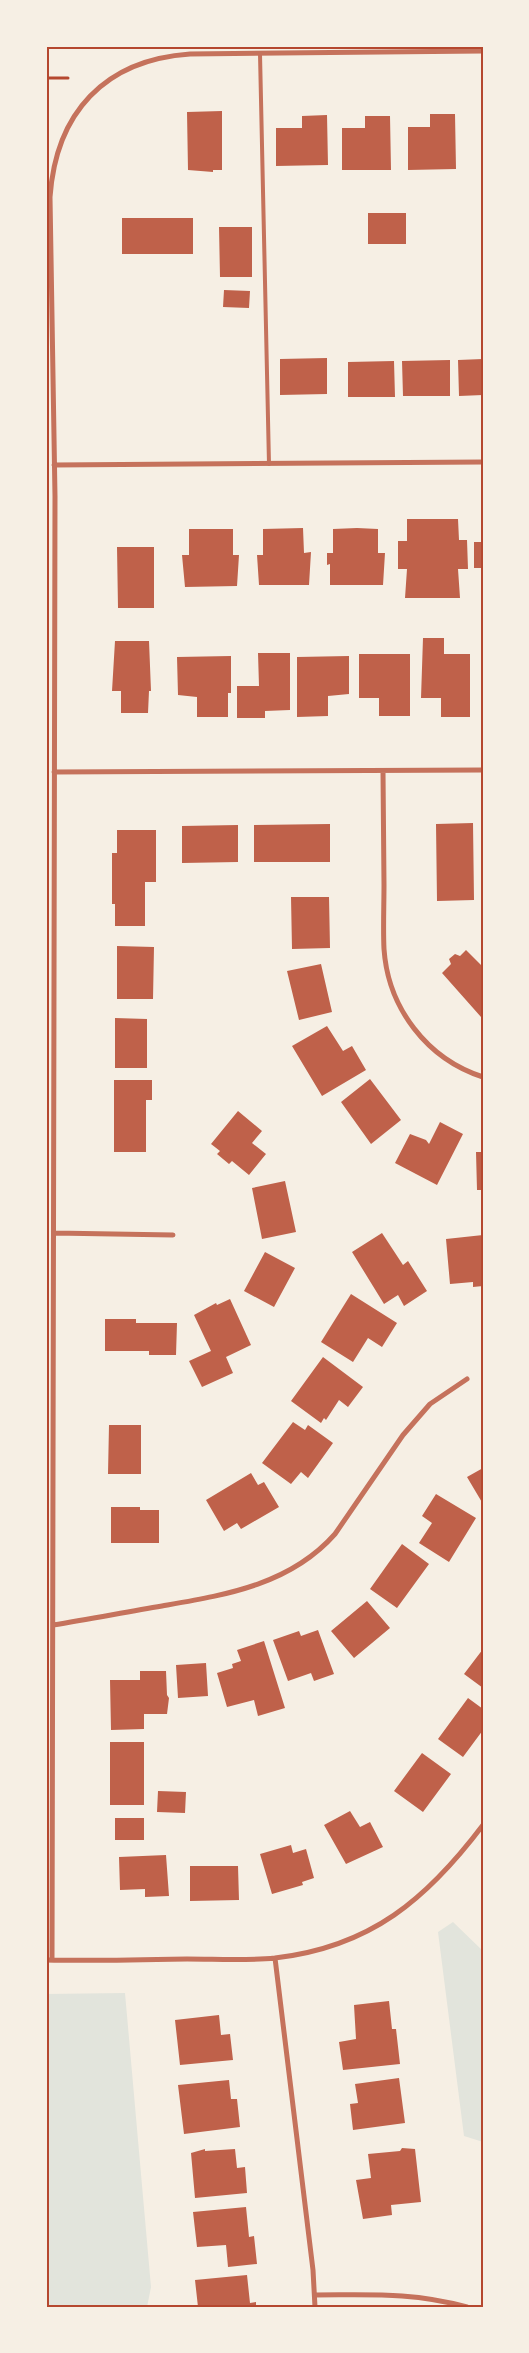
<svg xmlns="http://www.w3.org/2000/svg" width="529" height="2353" font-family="'Times New Roman',serif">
<rect width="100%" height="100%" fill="#f6efe4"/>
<path fill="#e2e4dc" d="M 453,1922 L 483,1951 L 483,2142 L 464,2136 L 438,1932 Z
M 125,1993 L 151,2287 L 147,2307 L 46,2307 L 46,1994 Z"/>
<path fill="#bf614a" d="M 222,111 L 222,170 L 213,170 L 213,172 L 188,170 L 187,112 Z
M 430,114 L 455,114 L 456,169 L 408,170 L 408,127 L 430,127 Z
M 327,115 L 328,165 L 276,166 L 276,128 L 302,128 L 302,116 Z
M 365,116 L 390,116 L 391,170 L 342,170 L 342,128 L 365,128 Z
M 368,213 L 406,213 L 406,244 L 368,244 Z
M 122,218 L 193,218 L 193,254 L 122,254 Z
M 219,227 L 252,227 L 252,277 L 220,277 Z
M 224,290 L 250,291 L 249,308 L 223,307 Z
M 327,358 L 327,394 L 280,395 L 280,359 Z
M 483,359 L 483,395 L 459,396 L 458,360 Z
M 450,360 L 450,396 L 403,396 L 402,361 Z
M 394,361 L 395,397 L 348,397 L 348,362 Z
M 407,519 L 458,519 L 459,540 L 467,540 L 468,569 L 458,569 L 460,598 L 405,598 L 407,569 L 398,569 L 398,541 L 407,541 Z
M 303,528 L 304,553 L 311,552 L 309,585 L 259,585 L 257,555 L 263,555 L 263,529 Z
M 357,528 L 378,529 L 378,553 L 385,553 L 383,585 L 330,585 L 330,564 L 327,565 L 327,553 L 333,553 L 333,529 Z
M 189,529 L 233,529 L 233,555 L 239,555 L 237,586 L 185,587 L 182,555 L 189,555 Z
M 474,542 L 483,542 L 483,568 L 474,568 Z
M 117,547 L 154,547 L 154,608 L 118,608 Z
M 423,638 L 444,638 L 444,654 L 470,654 L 470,717 L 441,717 L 441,698 L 421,698 Z
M 115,641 L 149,641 L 151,691 L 149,691 L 148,713 L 121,713 L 121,691 L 112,691 Z
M 258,653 L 290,653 L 290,710 L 265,711 L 265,718 L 237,718 L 237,686 L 259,686 Z
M 359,654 L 410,654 L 410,716 L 379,716 L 379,698 L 359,698 Z
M 231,656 L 231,693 L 228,693 L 228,717 L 197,717 L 197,697 L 178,695 L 177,657 Z
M 349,656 L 349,694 L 328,696 L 328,716 L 297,717 L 297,657 Z
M 473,823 L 474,900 L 437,901 L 436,824 Z
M 330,824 L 330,862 L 254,862 L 254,825 Z
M 238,825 L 238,862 L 182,863 L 182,826 Z
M 117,830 L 156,830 L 156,882 L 145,882 L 145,926 L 115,926 L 115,904 L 112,904 L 112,853 L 117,853 Z
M 291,897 L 329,897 L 330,948 L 292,949 Z
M 117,946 L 154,947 L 153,999 L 117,999 Z
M 466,950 L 483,967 L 483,1015 L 481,1017 L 442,973 L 451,964 L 449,959 L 455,954 L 460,956 Z
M 321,964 L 332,1012 L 299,1020 L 287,971 Z
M 115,1018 L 147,1019 L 147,1068 L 115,1068 Z
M 327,1026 L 343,1051 L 352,1046 L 366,1070 L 322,1096 L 292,1046 Z
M 370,1079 L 401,1120 L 371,1144 L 341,1102 Z
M 114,1080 L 152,1080 L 152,1100 L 146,1100 L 146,1152 L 114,1152 Z
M 238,1111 L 262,1131 L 252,1143 L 266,1154 L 249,1175 L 232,1161 L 229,1164 L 217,1154 L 220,1151 L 211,1144 Z
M 440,1122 L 463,1134 L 437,1185 L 395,1163 L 410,1134 L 426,1140 L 429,1144 Z
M 476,1152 L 483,1152 L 483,1190 L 477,1190 Z
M 285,1181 L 296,1232 L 262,1239 L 252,1188 Z
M 382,1233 L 403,1265 L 408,1261 L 427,1291 L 404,1306 L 398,1295 L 384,1304 L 352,1252 Z
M 483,1235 L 483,1286 L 473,1287 L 473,1282 L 450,1284 L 446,1239 Z
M 265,1252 L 295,1268 L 274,1307 L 244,1291 Z
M 351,1294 L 397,1323 L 382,1347 L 368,1338 L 353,1362 L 321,1342 Z
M 230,1299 L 251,1345 L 226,1357 L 233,1373 L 202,1387 L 189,1361 L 211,1351 L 194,1315 L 216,1303 L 217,1305 Z
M 105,1319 L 136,1319 L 136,1323 L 177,1323 L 176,1355 L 149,1355 L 149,1351 L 105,1351 Z
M 323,1357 L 363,1387 L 348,1407 L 339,1400 L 326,1420 L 324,1418 L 321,1423 L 291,1401 Z
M 293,1422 L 305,1430 L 308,1425 L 333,1443 L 308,1478 L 301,1472 L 291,1484 L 262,1463 Z
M 109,1425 L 141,1425 L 141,1474 L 108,1474 Z
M 483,1468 L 483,1504 L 467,1477 Z
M 251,1473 L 258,1485 L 264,1482 L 279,1507 L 241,1529 L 237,1523 L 224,1531 L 206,1500 Z
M 436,1494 L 476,1518 L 449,1562 L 419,1543 L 432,1523 L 422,1516 Z
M 111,1507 L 140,1507 L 140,1510 L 159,1510 L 159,1543 L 111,1543 Z
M 402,1544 L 429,1564 L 397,1608 L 370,1589 Z
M 367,1601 L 390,1628 L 354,1658 L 331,1631 Z
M 318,1630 L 334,1674 L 314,1681 L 311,1673 L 288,1681 L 273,1640 L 299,1631 L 301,1636 Z
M 264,1641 L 285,1708 L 258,1716 L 254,1700 L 227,1707 L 217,1673 L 233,1668 L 232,1664 L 241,1661 L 237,1650 Z
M 483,1649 L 483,1688 L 464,1674 Z
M 206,1663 L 208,1696 L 178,1698 L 176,1665 Z
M 140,1671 L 166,1671 L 167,1695 L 169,1698 L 167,1714 L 144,1714 L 144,1729 L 111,1730 L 110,1680 L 140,1680 Z
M 468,1698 L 483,1709 L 483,1730 L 463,1757 L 438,1739 Z
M 110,1742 L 144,1742 L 144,1805 L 110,1805 Z
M 422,1753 L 451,1774 L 423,1812 L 394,1791 Z
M 158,1791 L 186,1792 L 185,1813 L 157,1812 Z
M 350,1811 L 360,1827 L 370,1822 L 383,1847 L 346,1864 L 324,1825 Z
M 115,1818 L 144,1818 L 144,1840 L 115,1840 Z
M 291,1845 L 293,1853 L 306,1849 L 314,1878 L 302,1882 L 303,1885 L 272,1894 L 260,1854 Z
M 166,1855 L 169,1896 L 145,1897 L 145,1889 L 120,1890 L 119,1857 Z
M 190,1866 L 238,1866 L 239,1900 L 190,1901 Z
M 389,2001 L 392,2029 L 396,2029 L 400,2064 L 343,2070 L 339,2042 L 356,2039 L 354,2005 Z
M 219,2015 L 221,2035 L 230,2034 L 233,2060 L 180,2065 L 175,2020 Z
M 399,2078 L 405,2123 L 353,2130 L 350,2104 L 358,2103 L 355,2084 Z
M 229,2080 L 231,2099 L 237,2099 L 240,2127 L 184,2134 L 178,2085 Z
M 402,2148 L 415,2149 L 421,2202 L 391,2205 L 392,2215 L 363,2219 L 356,2180 L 371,2178 L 368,2154 L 400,2151 Z
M 205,2149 L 205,2151 L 235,2149 L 237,2168 L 245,2167 L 247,2193 L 195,2198 L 191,2153 Z
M 246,2207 L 249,2237 L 254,2236 L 257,2264 L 228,2267 L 226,2245 L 197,2247 L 193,2212 Z
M 247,2275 L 250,2303 L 256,2302 L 256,2307 L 198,2307 L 195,2280 Z"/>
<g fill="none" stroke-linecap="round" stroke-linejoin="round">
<path stroke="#b5482f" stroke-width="3" d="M 46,78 L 68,78"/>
<path stroke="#c5725c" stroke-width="4" d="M 260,54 L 269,464"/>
<path stroke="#c5725c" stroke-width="5" d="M 54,465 L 483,462
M 383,771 C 383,809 384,847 384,885 C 384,906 383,928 384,949 C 388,1008 427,1059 483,1077
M 54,772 L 483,770
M 54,1233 L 173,1235
M 53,1625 C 90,1619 126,1612 162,1606 C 225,1595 290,1585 335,1534 L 403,1435 L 430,1404 L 467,1379
M 275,1958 L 313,2270 L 315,2307
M 46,1960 C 93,1961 140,1960 187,1959 C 216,1959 246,1961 275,1958 C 371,1947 427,1899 483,1825
M 52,1960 L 55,496 L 50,197 C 56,113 104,60 190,54 L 483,51
M 315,2295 C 371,2295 412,2292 467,2307"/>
</g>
<rect width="529" height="2353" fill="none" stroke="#f6efe4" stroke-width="95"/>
<rect x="48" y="48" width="434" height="2258" fill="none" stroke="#b5482f" stroke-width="2"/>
</svg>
